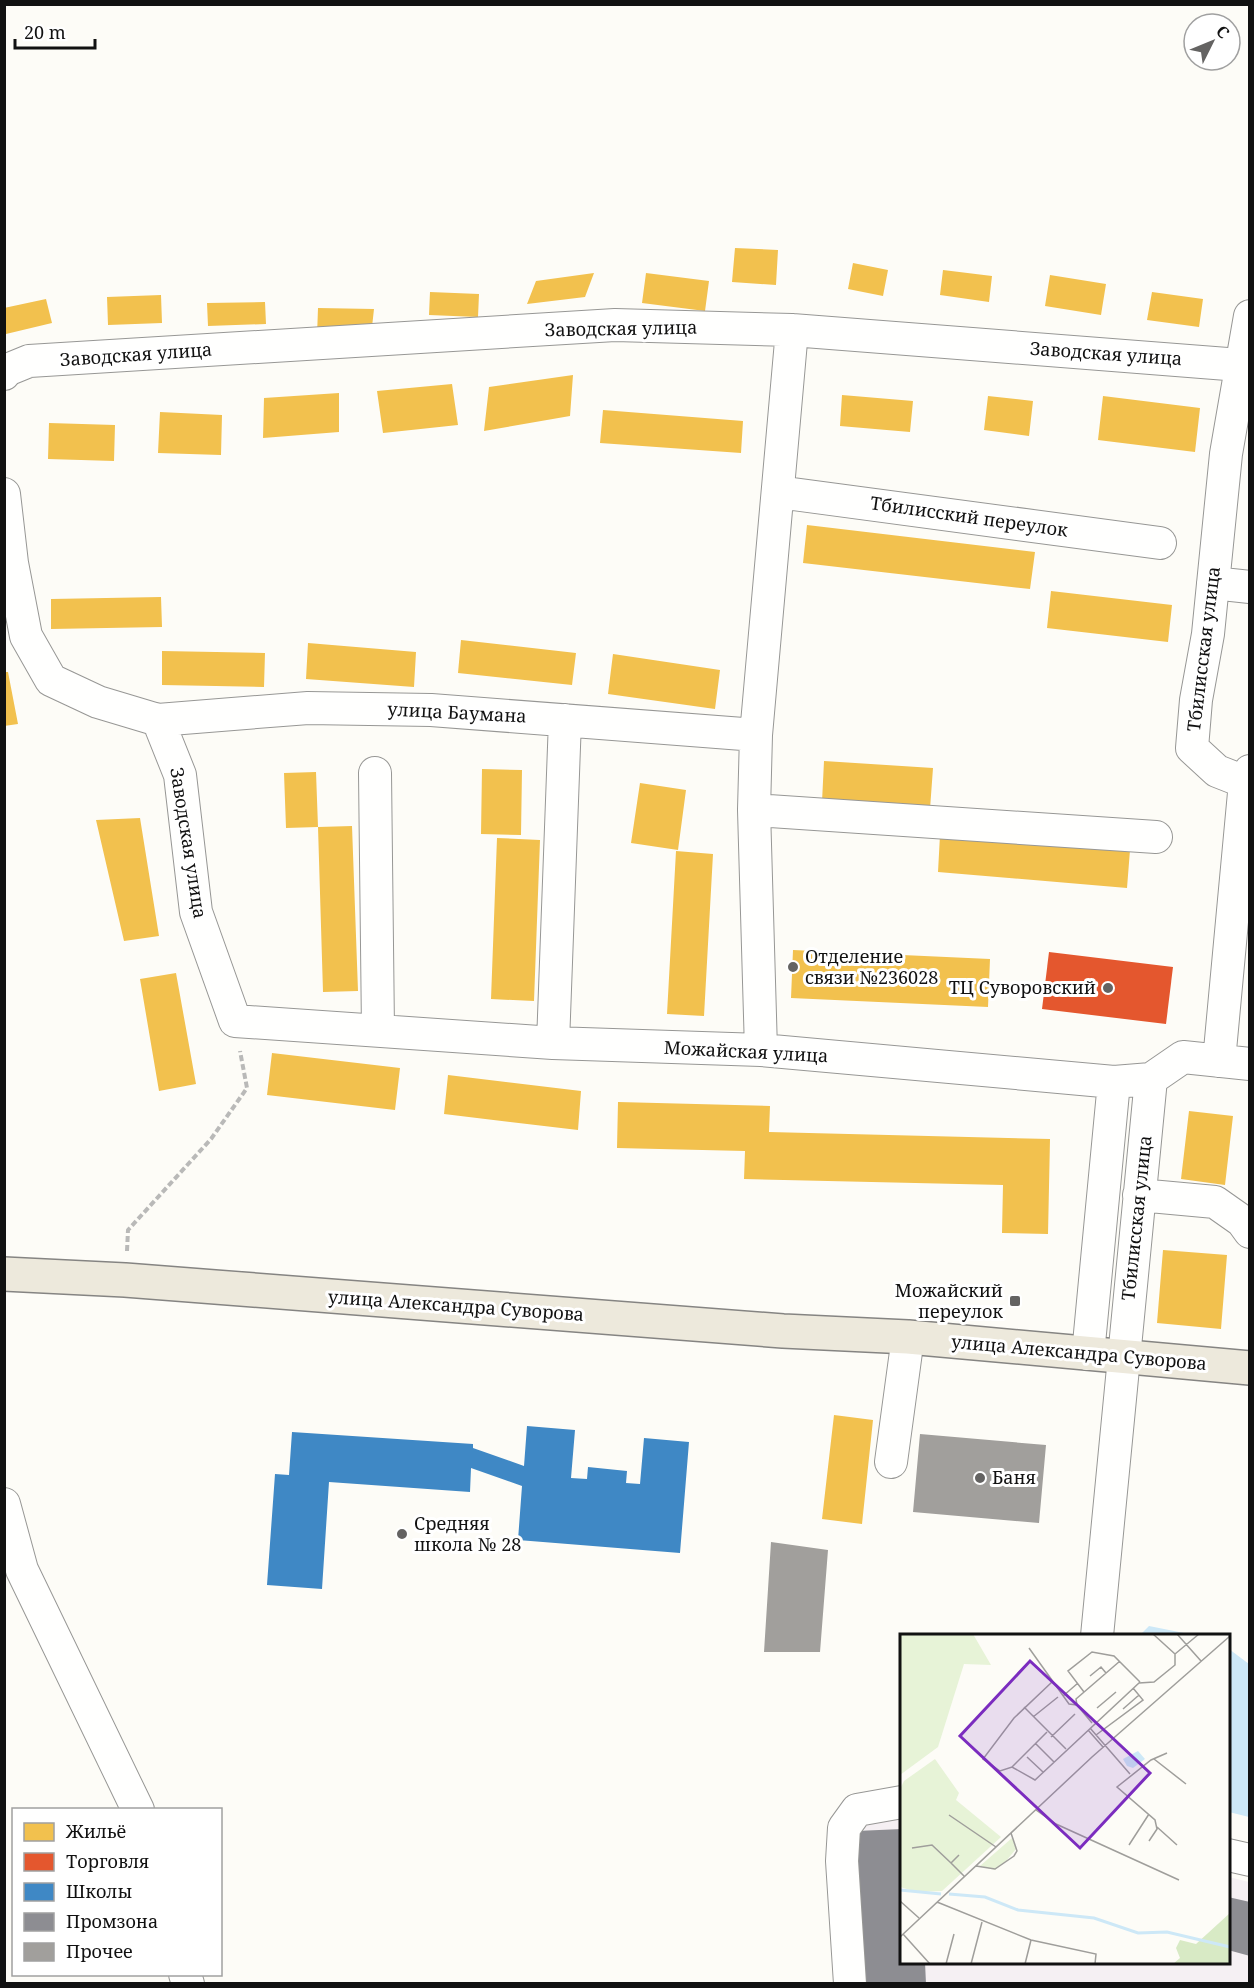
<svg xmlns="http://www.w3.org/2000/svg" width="1254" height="1988" font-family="'Noto Serif',serif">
<rect width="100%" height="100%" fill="#fdfcf7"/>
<path fill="#f5f0f3" d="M 901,1817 L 902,1962 L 1228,1962 L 1229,1877 L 1249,1882 L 1249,1983 L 871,1983 L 864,1820 Z"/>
<path fill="#cde8f7" d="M 1149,1626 L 1189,1634 L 1190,1635 L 1140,1635 Z
M 1229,1649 L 1249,1664 L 1249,1817 L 1229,1812 Z"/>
<path fill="#f2c14e" d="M 735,248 L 778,250 L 776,285 L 732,282 Z
M 853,263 L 888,270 L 883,296 L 848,289 Z
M 943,270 L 992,276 L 989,302 L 940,295 Z
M 594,273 L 585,297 L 527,304 L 536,281 Z
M 646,273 L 709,281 L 705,311 L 642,303 Z
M 1050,275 L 1106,284 L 1101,315 L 1045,306 Z
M 430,292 L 479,294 L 478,317 L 429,315 Z
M 1152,292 L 1203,299 L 1199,327 L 1147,320 Z
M 161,295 L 162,323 L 108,325 L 107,297 Z
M 46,299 L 52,323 L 6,334 L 4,308 Z
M 265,302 L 266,324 L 208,326 L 207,303 Z
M 318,308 L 374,309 L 371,336 L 317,336 Z
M 573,375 L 570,416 L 484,431 L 489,387 Z
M 452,384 L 458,425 L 383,433 L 377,391 Z
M 339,393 L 339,432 L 263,438 L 264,398 Z
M 842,395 L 913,401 L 910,432 L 840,426 Z
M 988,396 L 1033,401 L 1029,436 L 984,430 Z
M 1103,396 L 1200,408 L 1195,452 L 1098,440 Z
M 603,410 L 743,421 L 741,453 L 600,443 Z
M 160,412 L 222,415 L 221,455 L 158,453 Z
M 49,423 L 115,425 L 114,461 L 48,459 Z
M 807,525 L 1035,552 L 1030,589 L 803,563 Z
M 1051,591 L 1172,605 L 1168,642 L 1047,628 Z
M 161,597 L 162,627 L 51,629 L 51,599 Z
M 461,640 L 576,653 L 572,685 L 458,673 Z
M 308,643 L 416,652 L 414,687 L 306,679 Z
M 162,651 L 265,653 L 264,687 L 162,685 Z
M 613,654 L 720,670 L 715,709 L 608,694 Z
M 4,672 L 8,672 L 18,724 L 4,726 Z
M 824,761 L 933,768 L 930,809 L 822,802 Z
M 482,769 L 522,770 L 521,835 L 481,834 Z
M 316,772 L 318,827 L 286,828 L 284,773 Z
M 640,783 L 686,790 L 678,850 L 631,843 Z
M 140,818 L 159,936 L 124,941 L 96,820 Z
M 352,826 L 358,991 L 323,992 L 318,827 Z
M 940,835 L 1130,850 L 1127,888 L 938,872 Z
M 497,838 L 540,840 L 534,1001 L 491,999 Z
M 676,851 L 713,854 L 704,1016 L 667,1014 Z
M 793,950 L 990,959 L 988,1007 L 791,998 Z
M 176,973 L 196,1084 L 159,1091 L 140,979 Z
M 272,1053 L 400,1068 L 395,1110 L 267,1095 Z
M 448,1075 L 581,1091 L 578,1130 L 444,1114 Z
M 618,1102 L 770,1106 L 769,1132 L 1050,1139 L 1048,1234 L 1002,1233 L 1003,1185 L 744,1179 L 745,1151 L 617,1148 Z
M 1189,1111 L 1233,1116 L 1225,1185 L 1181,1179 Z
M 1163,1250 L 1227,1255 L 1221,1329 L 1157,1323 Z
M 834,1415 L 873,1420 L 862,1524 L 822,1519 Z"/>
<path fill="#e4572e" d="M 1049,952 L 1173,967 L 1166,1024 L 1042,1009 Z"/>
<path fill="#3f88c5" d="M 527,1426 L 575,1430 L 571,1478 L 587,1479 L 588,1467 L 627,1471 L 626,1483 L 640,1484 L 644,1438 L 689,1442 L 680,1553 L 518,1540 L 522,1486 L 471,1468 L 470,1492 L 329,1482 L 322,1589 L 267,1585 L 275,1474 L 289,1475 L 292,1432 L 473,1444 L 473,1448 L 524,1466 Z"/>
<path fill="#8d8d92" d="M 902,1829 L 902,1962 L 925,1962 L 926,1984 L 864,1984 L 856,1831 Z
M 1228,1897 L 1250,1902 L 1250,1956 L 1228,1950 Z"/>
<path fill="#a19f9c" d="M 920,1434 L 1046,1445 L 1039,1523 L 913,1512 Z
M 771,1542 L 828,1550 L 820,1652 L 764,1652 Z"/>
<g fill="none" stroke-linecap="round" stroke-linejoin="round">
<g stroke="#979795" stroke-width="34">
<path id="minor" d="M 4,374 L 7,370 L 29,361 L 615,325 L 792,330 L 1240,365
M 778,492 L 1160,543
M 4,494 L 12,563 L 26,636 L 51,680 L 98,702 L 158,720 L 180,775 L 196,912 L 235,1021 L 553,1043 L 761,1050 L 1114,1082 L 1151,1079 L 1183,1057 L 1250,1064
M 1213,583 L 1250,587
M 158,720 L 308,708 L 431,710 L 756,735
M 375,773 L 378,1030
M 1245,782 L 1217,771 L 1192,748 L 1196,700 L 1208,634 L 1226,454 L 1250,316
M 754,810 L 1156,837
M 553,1043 L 565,720
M 761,1050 L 754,810 L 756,735 L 792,330
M 1219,1061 L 1245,782 L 1250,771
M 1139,1195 L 1215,1202 L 1242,1221 L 1250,1232
M 1088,1354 L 1114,1082
M 891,1462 L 908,1337
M 4,1504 L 22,1570 L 138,1810
M 1097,1636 L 1151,1079
M 1228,1855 L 1250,1860
M 185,1974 L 188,1984
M 850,1984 L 842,1861 L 844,1828 L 857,1810 L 902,1802"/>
</g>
<g stroke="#858482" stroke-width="36">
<path id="major" d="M 4,1274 L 125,1280 L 783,1331 L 908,1337 L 1250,1368"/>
</g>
<path stroke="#b9b9b8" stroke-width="4" stroke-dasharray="6 3" stroke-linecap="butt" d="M 127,1251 L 128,1230 L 211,1139 L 247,1088 L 240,1051"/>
<use href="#minor" stroke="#fffffe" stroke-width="32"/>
<use href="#major" stroke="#ede9dc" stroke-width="33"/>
</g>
<g fill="#646362" stroke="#fff" stroke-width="2">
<circle cx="793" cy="967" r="6"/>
<circle cx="1108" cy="988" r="6"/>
<rect x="1009" y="1295" width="12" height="12" rx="3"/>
<circle cx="980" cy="1478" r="6"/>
<circle cx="402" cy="1534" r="6"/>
</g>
<g text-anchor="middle" stroke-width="6" stroke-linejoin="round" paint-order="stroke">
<g font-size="18" fill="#111" stroke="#fff">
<text transform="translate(621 329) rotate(-1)" y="6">Заводская улица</text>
<text transform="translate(1106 354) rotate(4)" y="6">Заводская улица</text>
<text transform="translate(136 355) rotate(-4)" y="6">Заводская улица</text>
<text transform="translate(969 517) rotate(8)" y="6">Тбилисский переулок</text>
<text transform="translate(1204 649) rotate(-83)" y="6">Тбилисская улица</text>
<text transform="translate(457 713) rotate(3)" y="6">улица Баумана</text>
<text transform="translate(188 843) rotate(81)" y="6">Заводская улица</text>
<text transform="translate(746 1052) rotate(3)" y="6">Можайская улица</text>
<text transform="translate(1137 1218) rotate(-84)" y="6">Тбилисская улица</text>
<text transform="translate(456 1306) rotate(4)" y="6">улица Александра Суворова</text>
<text transform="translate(1079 1353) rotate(5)" y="6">улица Александра Суворова</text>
</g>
<g font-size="18" fill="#111" stroke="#fff" text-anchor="start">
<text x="805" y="963">Отделение<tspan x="805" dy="21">связи №236028</tspan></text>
<text x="1096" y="994" text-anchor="end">ТЦ Суворовский</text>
<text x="1003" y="1297" text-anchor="end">Можайский<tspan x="1003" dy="21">переулок</tspan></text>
<text x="992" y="1484">Баня</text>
<text x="414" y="1530">Средняя<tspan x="414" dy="21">школа № 28</tspan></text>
</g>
</g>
<g transform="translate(900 1634)">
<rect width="330" height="330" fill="#fdfcf7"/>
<path d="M 0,0 L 73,0 L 91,31 L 64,30 L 38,113 L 0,141 ZM 35,125 L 59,159 L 56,166 L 101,203 L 42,257 L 17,258 L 0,253 L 0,155 L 4,147 ZM 112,204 L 116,215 L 106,227 L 95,236 L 80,232 Z" fill="#e7f3d7"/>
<path d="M 330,279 L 330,330 L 273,330 L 280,324 L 276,314 L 280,306 L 296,310 Z" fill="#d8eac5"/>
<path d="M 238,117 L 245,125 L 233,134 L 227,132 L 223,125 Z" fill="#cde8f7"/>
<path fill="none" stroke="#cde8f7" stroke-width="3" d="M 0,256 L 41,260M 49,260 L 85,263 L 118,276 L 194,284 L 238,299 L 267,298 L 330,313"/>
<path fill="none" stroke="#9f9e9b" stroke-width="1.5" d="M 253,0 L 275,20M 277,0 L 301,27M 129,14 L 169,70 L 177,71 L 192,89M 190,42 L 201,33 L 206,39M 152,48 L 114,84 L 83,125 L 100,137 L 112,133 L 135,146 L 239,49 L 254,48 L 275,31 L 275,20 L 299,0M 184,58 L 168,37 L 192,18 L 214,22 L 240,48M 163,62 L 178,49M 177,71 L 176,65 L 220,27M 124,73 L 166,115M 197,74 L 216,58M 223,75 L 239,61M 133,83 L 158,63M 190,94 L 230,140M 188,96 L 203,113M 196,101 L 243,66 L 233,54M 151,103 L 175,80M 135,109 L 154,128M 127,123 L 143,138M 254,125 L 286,150M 112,133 L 147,98M 136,176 L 156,190 L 279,246M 49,181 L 96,213M 257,193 L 277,211M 249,207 L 257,195 L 255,186 L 217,153 L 251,126 L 267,119M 229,211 L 249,180M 12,214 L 32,211 L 51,229M 59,221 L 51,229 L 64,242M 76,232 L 95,235 L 114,222 L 117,217 L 111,199M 0,267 L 19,284M 37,268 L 131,306 L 196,320 L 195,330M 3,300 L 30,330M 0,303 L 192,123 L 330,2M 46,330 L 54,300M 71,330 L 82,288M 125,330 L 131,306"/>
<path fill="#7b2cbf" fill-opacity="0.15" stroke="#7b2cbf" stroke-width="3" d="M 130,27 L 250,139 L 180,214 L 60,102 Z"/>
<rect width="330" height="330" fill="none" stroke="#111" stroke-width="3"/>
</g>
<rect width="1254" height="1988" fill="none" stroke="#111111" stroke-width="12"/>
<rect x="12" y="1808" width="210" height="168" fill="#ffffff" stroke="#a0a0a0" stroke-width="1.5"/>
<rect x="24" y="1823" width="30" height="18" fill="#f2c14e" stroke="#a0a0a0" stroke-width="1.5"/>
<text x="66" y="1838" font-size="18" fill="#111111">Жильё</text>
<rect x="24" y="1853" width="30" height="18" fill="#e4572e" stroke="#a0a0a0" stroke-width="1.5"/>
<text x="66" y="1868" font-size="18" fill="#111111">Торговля</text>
<rect x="24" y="1883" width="30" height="18" fill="#3f88c5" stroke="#a0a0a0" stroke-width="1.5"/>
<text x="66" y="1898" font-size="18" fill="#111111">Школы</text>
<rect x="24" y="1913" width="30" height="18" fill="#8d8d92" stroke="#a0a0a0" stroke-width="1.5"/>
<text x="66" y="1928" font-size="18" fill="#111111">Промзона</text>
<rect x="24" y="1943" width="30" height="18" fill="#a19f9c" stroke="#a0a0a0" stroke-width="1.5"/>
<text x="66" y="1958" font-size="18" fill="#111111">Прочее</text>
<g transform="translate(1212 42) rotate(47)"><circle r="28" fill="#ffffff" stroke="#a0a0a0" stroke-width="1.5"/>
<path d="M0-4.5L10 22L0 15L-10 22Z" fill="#646362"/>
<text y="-9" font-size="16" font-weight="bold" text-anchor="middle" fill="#111111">С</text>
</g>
<path d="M15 39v9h80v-9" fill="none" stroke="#111111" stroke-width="3"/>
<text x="24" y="39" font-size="18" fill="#111111" stroke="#ffffff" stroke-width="4.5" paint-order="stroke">20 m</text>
</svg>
